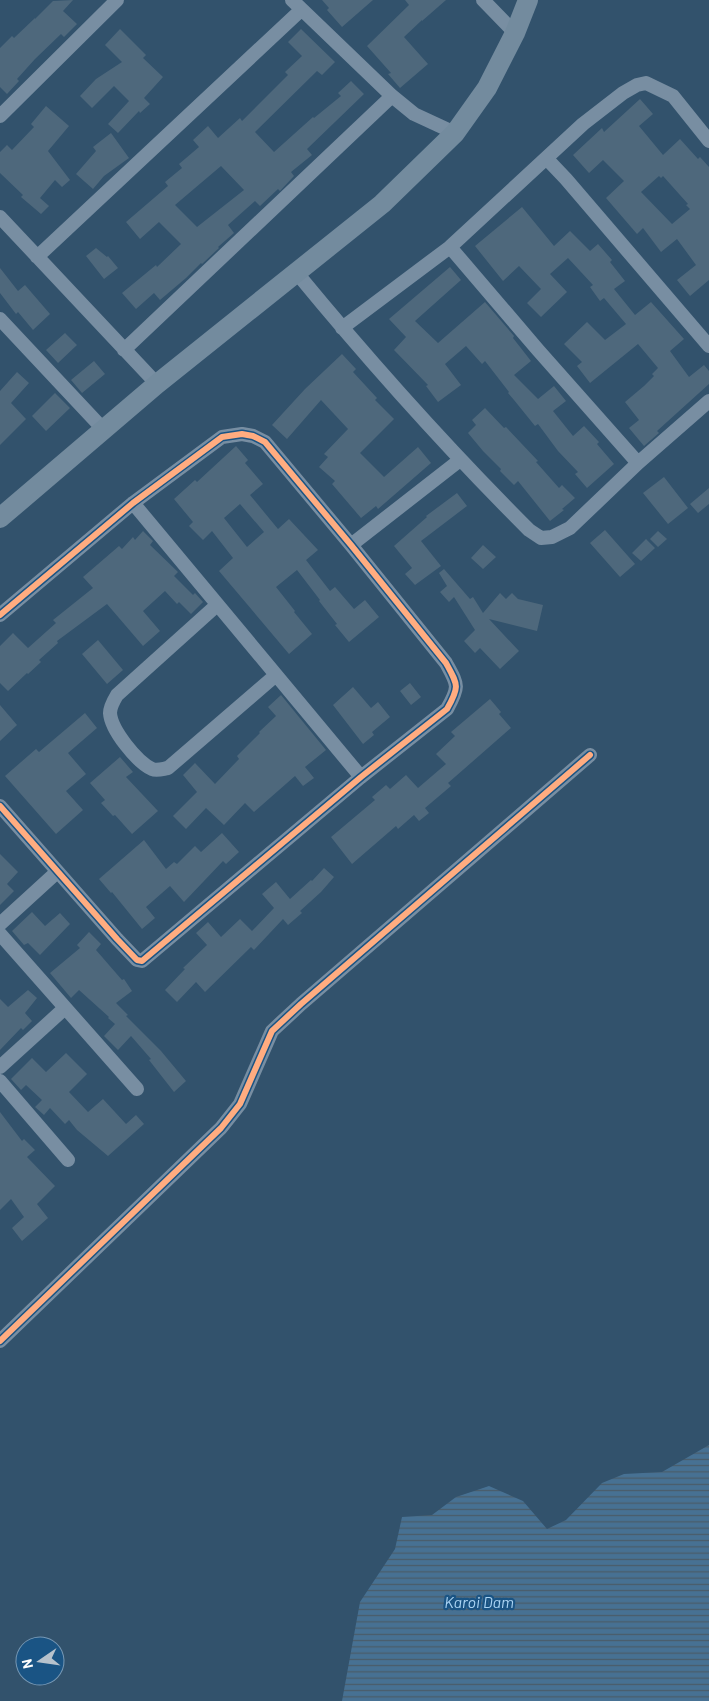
<svg xmlns="http://www.w3.org/2000/svg" width="709" height="1701" font-family="Barlow,sans-serif">
<defs>
<pattern id="water-rules" width="6" height="5" patternUnits="userSpaceOnUse" patternTransform="scale(1.25)"><rect width="6" height="5" fill="#477193"/><path d="M0 2.5h6" fill="none" stroke="#4a5b68"/></pattern>
</defs>
<rect width="100%" height="100%" fill="#32526c"/>
<path fill="url(#water-rules)" d="M 709,1445 L 709,1701 L 342,1701 L 360,1602 L 395,1549 L 402,1517 L 432,1515 L 456,1497 L 489,1486 L 523,1501 L 547,1529 L 566,1520 L 602,1483 L 624,1474 L 662,1472 Z"/>
<path fill="#4e687c" fill-rule="evenodd" d="M 73,0 L 63,11 L 77,24 L 64,37 L 61,34 L 35,59 L 17,79 L 19,81 L 7,94 L 0,87 L 0,48 L 12,36 L 14,38 L 35,18 L 35,19 L 53,1 Z
M 322,0 L 373,0 L 342,27 L 327,10 L 329,8 Z
M 405,0 L 446,0 L 422,21 L 422,20 L 404,37 L 428,64 L 400,88 L 388,74 L 391,73 L 367,46 L 409,5 Z
M 120,29 L 146,55 L 143,58 L 163,77 L 144,98 L 150,104 L 140,113 L 139,111 L 118,133 L 108,124 L 129,101 L 114,86 L 92,108 L 80,96 L 96,79 L 122,62 L 105,45 Z
M 301,29 L 335,62 L 322,75 L 317,71 L 255,132 L 274,152 L 313,117 L 314,118 L 341,96 L 338,93 L 351,81 L 364,94 L 307,149 L 312,155 L 291,172 L 294,176 L 280,191 L 278,189 L 260,206 L 255,201 L 228,225 L 234,233 L 218,247 L 219,248 L 202,264 L 201,263 L 186,278 L 160,300 L 154,293 L 136,309 L 122,293 L 156,265 L 157,267 L 181,244 L 159,222 L 140,239 L 126,222 L 168,186 L 165,182 L 182,168 L 179,164 L 199,147 L 193,140 L 208,126 L 218,138 L 240,118 L 242,121 L 288,75 L 285,72 L 302,56 L 288,42 ZM 221,166 L 244,190 L 197,227 L 175,205 Z
M 640,99 L 653,114 L 639,126 L 663,155 L 680,139 L 698,159 L 700,157 L 709,167 L 709,280 L 690,296 L 677,280 L 696,265 L 677,239 L 661,252 L 643,228 L 637,234 L 606,198 L 624,181 L 603,160 L 589,173 L 573,155 L 602,128 L 604,132 ZM 659,176 L 661,178 L 663,176 L 688,204 L 686,205 L 690,209 L 672,224 L 641,192 Z
M 46,106 L 69,126 L 48,151 L 70,180 L 62,187 L 55,180 L 40,198 L 49,206 L 41,214 L 21,197 L 23,195 L 0,173 L 0,152 L 7,145 L 12,150 L 34,127 L 31,124 Z
M 111,133 L 129,158 L 104,176 L 93,189 L 76,174 L 96,151 L 93,147 Z
M 522,207 L 554,246 L 570,231 L 590,251 L 598,244 L 612,260 L 610,262 L 625,281 L 614,289 L 635,315 L 651,302 L 684,339 L 670,351 L 689,377 L 704,365 L 709,371 L 709,384 L 657,431 L 659,433 L 644,446 L 629,428 L 639,420 L 625,402 L 644,386 L 654,376 L 652,374 L 658,368 L 638,344 L 590,383 L 577,366 L 582,362 L 564,344 L 587,322 L 605,340 L 626,324 L 604,298 L 600,301 L 590,287 L 593,285 L 568,258 L 550,274 L 567,292 L 541,317 L 527,303 L 541,289 L 519,266 L 503,281 L 475,246 Z
M 96,248 L 107,257 L 108,256 L 118,268 L 104,279 L 86,256 Z
M 450,267 L 461,280 L 415,321 L 438,343 L 485,302 L 514,336 L 513,338 L 531,361 L 514,375 L 538,399 L 554,386 L 566,401 L 553,411 L 573,436 L 584,426 L 599,442 L 597,444 L 614,464 L 587,488 L 575,474 L 578,472 L 558,451 L 538,424 L 535,426 L 514,400 L 508,393 L 509,392 L 485,361 L 482,364 L 466,346 L 445,364 L 461,385 L 438,402 L 426,386 L 428,385 L 394,350 L 406,337 L 389,319 Z
M 0,268 L 18,291 L 25,285 L 50,314 L 33,330 L 18,312 L 16,314 L 0,293 Z
M 65,333 L 77,345 L 58,363 L 46,350 Z
M 342,354 L 356,369 L 353,372 L 377,398 L 375,400 L 394,419 L 360,453 L 384,477 L 418,447 L 431,463 L 378,509 L 376,506 L 361,518 L 332,484 L 335,481 L 319,467 L 328,457 L 324,454 L 348,429 L 321,400 L 287,439 L 272,425 L 305,389 Z
M 94,361 L 105,374 L 82,393 L 71,380 Z
M 17,372 L 29,383 L 11,403 L 26,419 L 0,445 L 0,391 Z
M 55,393 L 70,408 L 46,431 L 32,416 Z
M 485,408 L 504,428 L 506,427 L 538,461 L 536,462 L 559,488 L 562,485 L 575,498 L 562,509 L 564,510 L 550,521 L 518,481 L 514,485 L 500,471 L 501,469 L 483,451 L 468,433 L 476,425 L 472,420 Z
M 236,446 L 248,460 L 245,463 L 263,484 L 250,495 L 278,529 L 289,519 L 318,550 L 306,560 L 330,591 L 335,587 L 354,609 L 365,600 L 379,617 L 349,642 L 335,625 L 337,624 L 319,601 L 320,600 L 297,570 L 276,587 L 295,611 L 294,612 L 312,634 L 289,654 L 219,571 L 233,558 L 212,531 L 203,540 L 189,526 L 193,522 L 174,499 L 195,480 L 197,482 ZM 240,504 L 264,532 L 247,547 L 224,518 Z
M 664,477 L 688,508 L 668,524 L 643,493 Z
M 709,488 L 709,504 L 698,513 L 690,504 Z
M 457,493 L 467,506 L 421,541 L 441,566 L 415,585 L 405,574 L 412,568 L 394,546 L 427,517 L 426,516 Z
M 605,530 L 635,564 L 620,577 L 590,543 Z
M 143,531 L 153,541 L 150,545 L 178,572 L 174,576 L 193,595 L 195,593 L 203,602 L 191,614 L 179,602 L 177,604 L 165,591 L 143,611 L 160,631 L 143,646 L 107,604 L 57,641 L 58,643 L 39,660 L 41,662 L 28,674 L 27,673 L 8,691 L 0,683 L 0,646 L 13,633 L 28,648 L 56,623 L 53,620 L 93,588 L 83,577 L 119,546 L 122,549 L 133,537 L 135,540 Z
M 658,531 L 667,539 L 658,547 L 650,539 Z
M 646,539 L 655,548 L 641,561 L 632,553 Z
M 483,545 L 496,557 L 483,569 L 471,558 Z
M 444,569 L 470,599 L 473,597 L 483,613 L 500,593 L 506,599 L 512,593 L 518,599 L 543,605 L 537,631 L 489,619 L 519,651 L 500,669 L 480,648 L 475,653 L 464,641 L 475,630 L 454,597 L 449,602 L 440,592 L 447,586 L 439,573 Z
M 98,640 L 123,670 L 107,684 L 82,654 Z
M 410,683 L 421,697 L 411,705 L 400,691 Z
M 353,687 L 371,708 L 378,702 L 390,717 L 372,732 L 374,735 L 363,744 L 333,705 Z
M 281,695 L 326,750 L 305,767 L 314,778 L 303,786 L 295,776 L 254,812 L 245,803 L 224,825 L 206,808 L 186,829 L 173,816 L 197,792 L 183,775 L 195,763 L 215,784 L 239,759 L 237,756 L 260,733 L 259,732 L 276,716 L 268,707 Z
M 490,699 L 501,712 L 499,714 L 511,728 L 448,783 L 451,786 L 425,808 L 429,813 L 419,821 L 414,815 L 398,829 L 396,826 L 352,864 L 331,837 L 375,800 L 372,797 L 386,785 L 390,789 L 406,775 L 418,788 L 446,764 L 436,754 L 455,736 L 451,732 Z
M 0,705 L 17,725 L 0,741 Z
M 85,713 L 97,728 L 68,753 L 86,774 L 66,791 L 83,810 L 56,834 L 5,776 L 36,749 L 39,752 Z
M 120,757 L 133,772 L 126,777 L 158,811 L 132,834 L 115,815 L 113,816 L 101,803 L 105,800 L 90,783 Z
M 222,833 L 239,852 L 226,864 L 223,861 L 184,902 L 170,886 L 146,907 L 155,918 L 142,929 L 112,892 L 111,893 L 99,879 L 144,840 L 166,869 L 174,862 L 177,864 L 195,846 L 201,852 Z
M 0,854 L 18,872 L 7,884 L 14,891 L 0,905 Z
M 324,868 L 334,877 L 321,892 L 300,911 L 302,913 L 288,925 L 283,919 L 254,950 L 251,947 L 205,992 L 196,982 L 177,1002 L 165,990 L 185,969 L 183,968 L 207,945 L 196,933 L 208,922 L 221,937 L 240,919 L 252,931 L 274,908 L 262,894 L 276,882 L 290,899 L 311,880 L 312,881 Z
M 32,912 L 45,926 L 60,913 L 70,924 L 40,955 L 28,943 L 24,945 L 12,931 Z
M 89,932 L 101,944 L 96,950 L 122,980 L 124,979 L 132,991 L 116,1003 L 128,1015 L 126,1016 L 161,1051 L 186,1081 L 174,1092 L 149,1060 L 151,1059 L 131,1036 L 118,1050 L 104,1036 L 115,1024 L 108,1018 L 109,1017 L 79,990 L 71,998 L 50,973 L 80,948 L 77,945 Z
M 28,990 L 37,998 L 25,1013 L 32,1021 L 23,1030 L 21,1028 L 0,1050 L 0,999 L 8,1007 Z
M 66,1053 L 87,1074 L 69,1092 L 88,1112 L 103,1099 L 126,1124 L 136,1115 L 144,1124 L 108,1156 L 77,1130 L 69,1120 L 65,1124 L 50,1108 L 44,1115 L 35,1107 L 42,1100 L 26,1085 L 21,1090 L 11,1079 L 32,1058 L 46,1072 Z
M 0,1112 L 22,1141 L 24,1139 L 35,1150 L 27,1157 L 55,1186 L 37,1204 L 48,1218 L 22,1241 L 12,1228 L 24,1217 L 11,1199 L 0,1210 Z"/>
<g fill="none" stroke-linecap="round" stroke-linejoin="round">
<path stroke="#788ea2" stroke-width="14" d="M 292,0 L 392,96 L 414,114 L 455,133
M 483,0 L 515,33
M 0,116 L 117,0
M 547,159 L 566,179 L 709,346
M 0,217 L 157,384
M 450,247 L 538,350 L 638,463
M 37,257 L 301,10
M 296,272 C 370,362 447,448 529,530 L 541,538 L 552,537 L 570,528 L 638,463 L 709,401
M 0,319 L 104,430
M 342,328 L 450,247 L 583,124 L 623,93 L 637,85 L 646,83 L 673,96 L 709,141
M 124,350 L 392,96
M 133,503 L 361,777
M 351,545 L 460,460
M 217,605 L 117,695 C 114,700 110,707 110,713 C 111,730 137,762 152,769 C 157,771 162,769 168,768 L 276,675
M 0,615 L 133,503 L 222,437 L 242,434 L 253,436 L 265,442 L 351,545 L 446,663 C 458,685 460,686 447,709 L 361,777 L 142,961 L 137,960 L 117,939 L 0,806
M 0,924 L 57,872
M 0,934 L 137,1089
M 0,1067 L 65,1008
M 0,1081 L 68,1160
M 0,1341 L 221,1128 L 240,1104 L 272,1031 L 301,1004 L 590,755"/>
<path stroke="#738b9e" stroke-width="20" d="M 0,518 L 157,384 L 382,204 L 455,133 L 487,88 L 515,33 L 528,0"/>
<g stroke="#1a5484" stroke-width="9">
<path id="cycleway" d="M 0,615 L 133,503 L 222,437 L 242,434 L 253,436 L 265,442 L 351,545 L 446,663 C 458,685 460,686 447,709 L 361,777 L 142,961 L 137,960 L 117,939 L 0,806
M 0,1341 L 221,1128 L 240,1104 L 272,1031 L 301,1004 L 590,755"/>
</g>
<use href="#cycleway" stroke="#ffac80" stroke-width="6"/>
</g>
<g text-anchor="middle" stroke-width="4.5" stroke-linejoin="round" paint-order="stroke">
<g font-size="16" font-style="italic" fill="#abd4f3" stroke="#1a5484">
<text x="479" y="1608">Karoi Dam</text>
</g>
</g>
<g transform="translate(40 1661) rotate(257)"><circle r="24" fill="#1a5484" stroke="#7698b5"/>
<path d="M0-4L9 19L0 12L-9 19Z" fill="#b7c2cc"/>
<text y="-8" font-size="14" font-weight="bold" text-anchor="middle" fill="#ffffff">N</text>
</g>
</svg>
